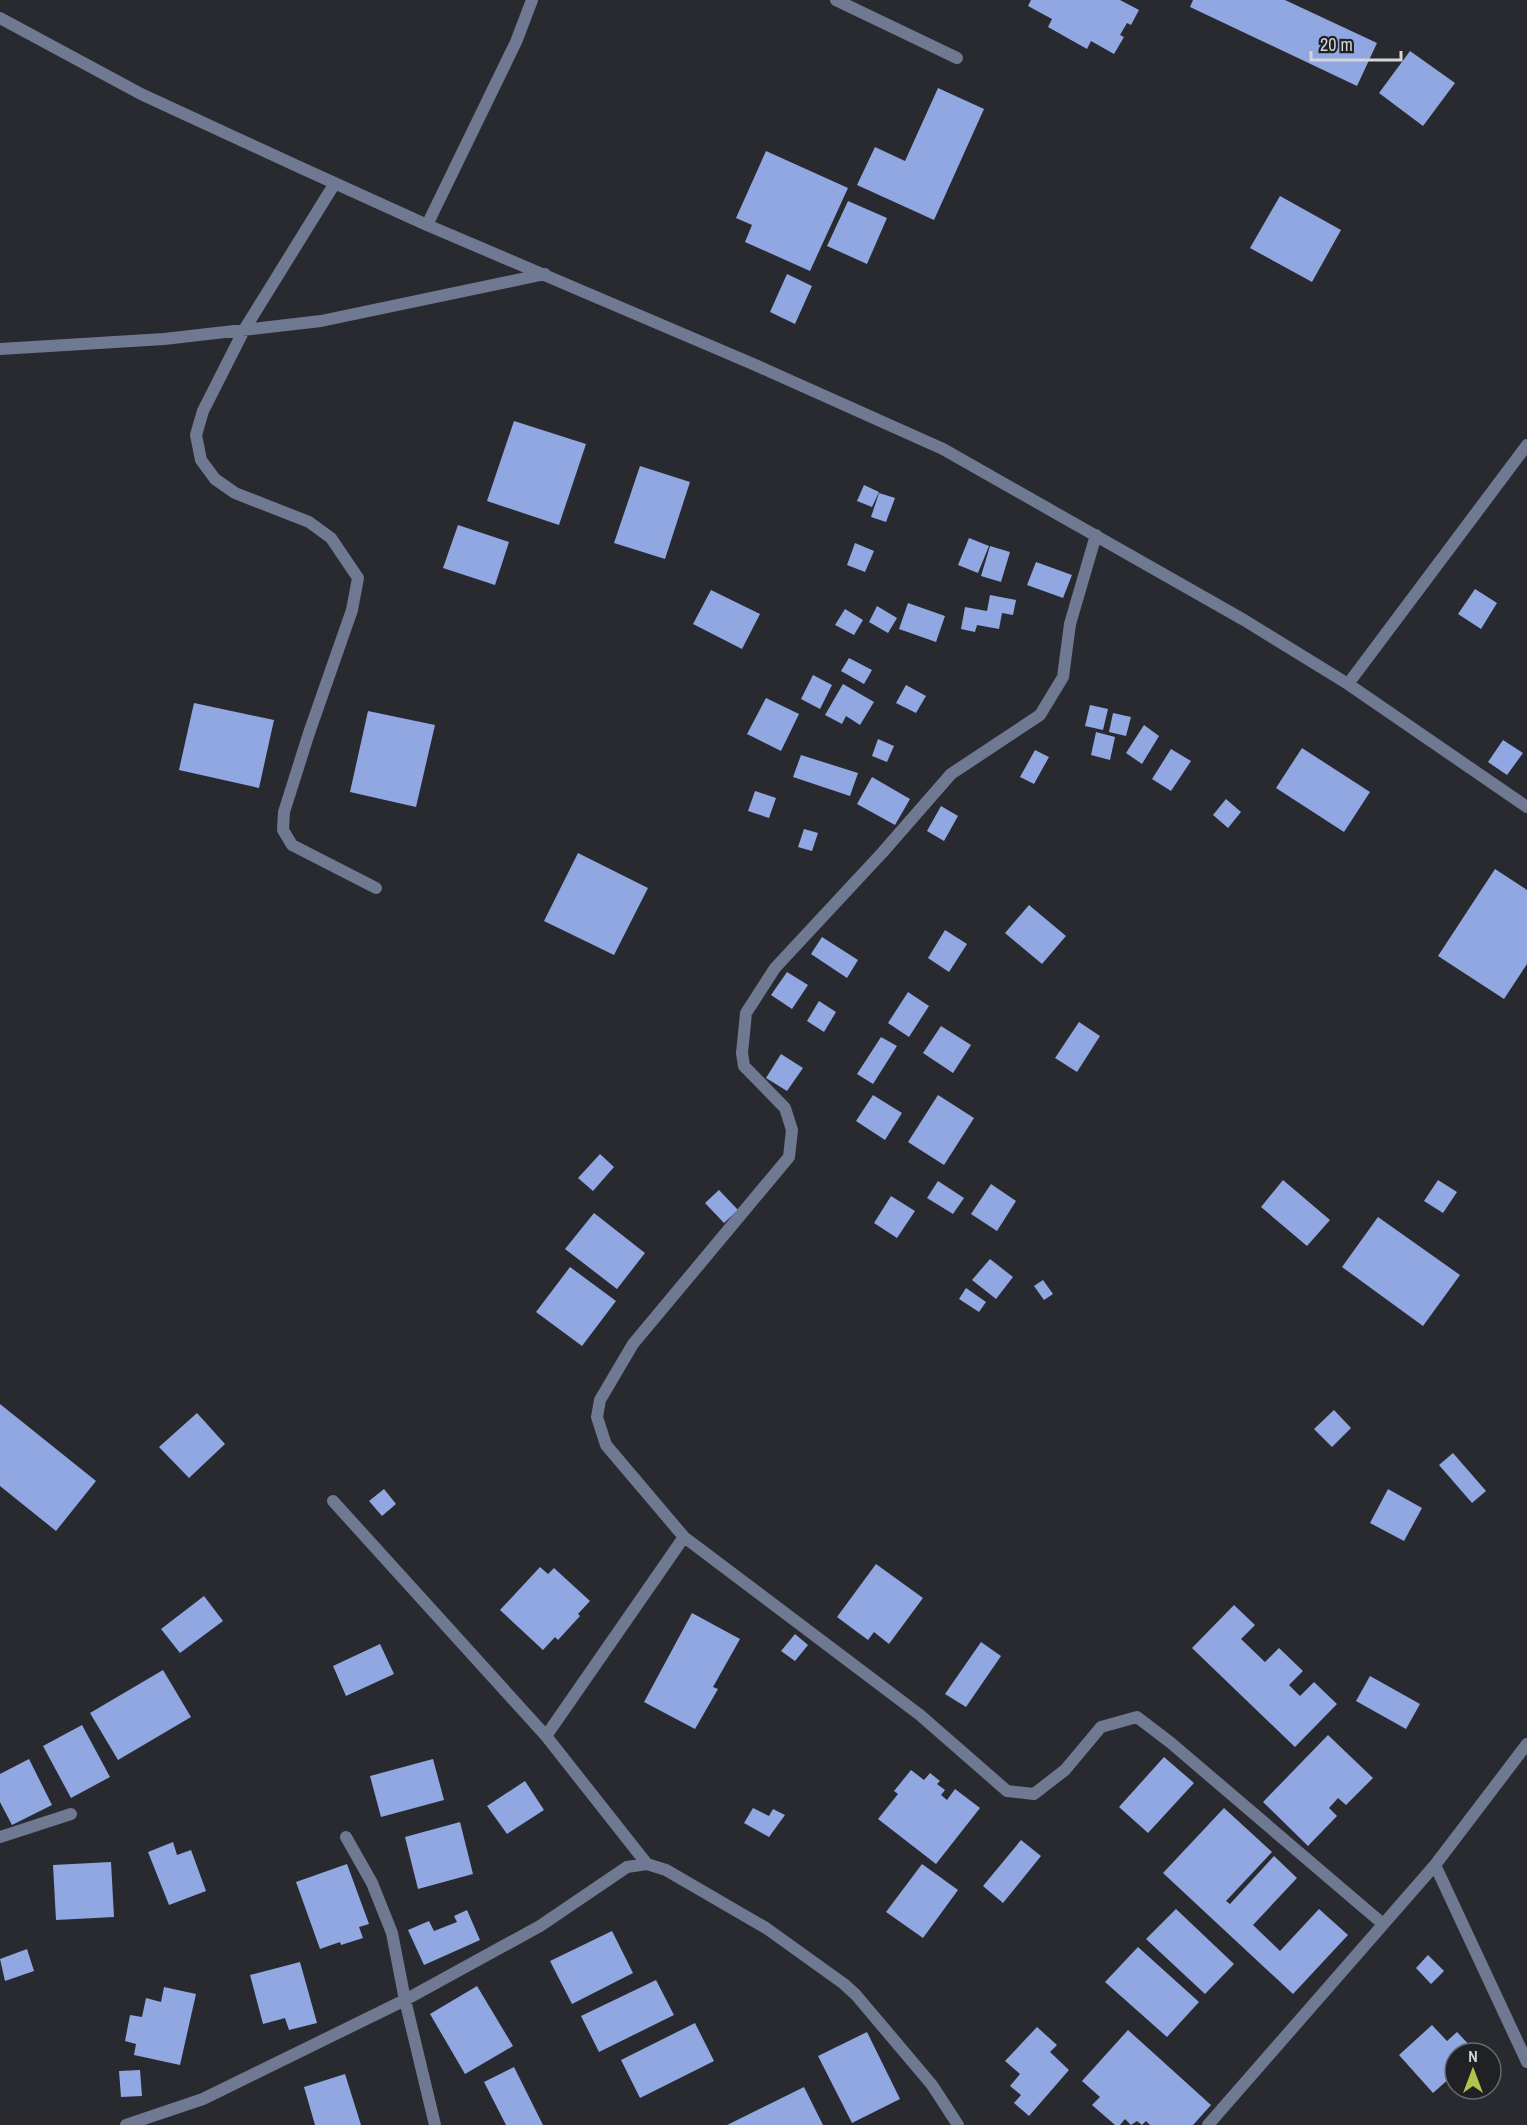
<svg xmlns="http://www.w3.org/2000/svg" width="1527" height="2125" font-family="'Archivo Narrow',sans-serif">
<rect width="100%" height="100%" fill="#292a2f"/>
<path fill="#90a7e2" d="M 1031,0 L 1120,0 L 1139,10 L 1131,25 L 1127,23 L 1120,35 L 1124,37 L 1114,54 L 1091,41 L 1087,49 L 1048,27 L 1052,19 L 1028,6 Z
M 1193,0 L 1285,0 L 1377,43 L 1357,86 L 1190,7 Z
M 1410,51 L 1455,83 L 1423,126 L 1379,93 Z
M 938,88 L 984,109 L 934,220 L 857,185 L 875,147 L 905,161 Z
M 766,151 L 848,188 L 810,271 L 745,242 L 752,225 L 736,218 Z
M 1280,196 L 1341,230 L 1312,282 L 1250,248 Z
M 848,201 L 887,218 L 867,264 L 827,246 Z
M 787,274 L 812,286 L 795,324 L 770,312 Z
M 514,421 L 586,444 L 559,525 L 487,501 Z
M 640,466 L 690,482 L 665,559 L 614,543 Z
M 864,485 L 879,492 L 872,507 L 857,501 Z
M 879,493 L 895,498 L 886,522 L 871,517 Z
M 458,525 L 509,542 L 495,585 L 443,568 Z
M 969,538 L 989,546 L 978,573 L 958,565 Z
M 855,543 L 874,551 L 865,572 L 847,565 Z
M 990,546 L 1010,552 L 1001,582 L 981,576 Z
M 1036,562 L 1072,575 L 1063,598 L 1027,585 Z
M 1475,589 L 1497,603 L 1481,629 L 1458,614 Z
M 711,590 L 760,614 L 742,649 L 693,624 Z
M 990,595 L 1016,600 L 1013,615 L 1002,613 L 999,629 L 977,625 L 975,632 L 961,629 L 965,607 L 987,611 Z
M 908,603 L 945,616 L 936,642 L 899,629 Z
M 877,606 L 897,618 L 888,633 L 869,622 Z
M 845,609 L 863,620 L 854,635 L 835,625 Z
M 849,658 L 872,670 L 864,684 L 841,671 Z
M 813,675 L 832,685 L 820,709 L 801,699 Z
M 843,684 L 874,702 L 860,725 L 846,716 L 842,724 L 825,715 Z
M 906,685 L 926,696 L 916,713 L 896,703 Z
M 766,698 L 799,714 L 781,751 L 747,734 Z
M 194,703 L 274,720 L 259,788 L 179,770 Z
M 1090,705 L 1108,709 L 1103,730 L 1085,726 Z
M 368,711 L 435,725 L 416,807 L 350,792 Z
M 1113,713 L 1131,717 L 1126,736 L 1109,732 Z
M 1144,725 L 1159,736 L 1142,764 L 1126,753 Z
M 1096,732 L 1115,737 L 1110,760 L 1091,755 Z
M 878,739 L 894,746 L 887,762 L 872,756 Z
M 1503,740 L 1523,753 L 1507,775 L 1488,762 Z
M 1302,748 L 1370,792 L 1344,832 L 1276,788 Z
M 1171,749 L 1191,761 L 1171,791 L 1152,779 Z
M 1035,750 L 1049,757 L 1034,784 L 1020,777 Z
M 801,755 L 858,773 L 850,796 L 793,777 Z
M 872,777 L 910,799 L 895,825 L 857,804 Z
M 755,791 L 776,798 L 769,818 L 748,811 Z
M 1226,799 L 1241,812 L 1228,828 L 1213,815 Z
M 941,806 L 958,816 L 944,841 L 927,831 Z
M 804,829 L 818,833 L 812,851 L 798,847 Z
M 578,853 L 648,888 L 614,955 L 544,921 Z
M 1495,869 L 1527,890 L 1527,964 L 1504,999 L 1438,956 Z
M 1029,905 L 1066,936 L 1042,964 L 1005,933 Z
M 945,930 L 967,944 L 949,972 L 928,958 Z
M 822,937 L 858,960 L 847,978 L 811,954 Z
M 787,972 L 808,985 L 792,1009 L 771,995 Z
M 908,992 L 929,1006 L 909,1037 L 888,1023 Z
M 819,1001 L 836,1012 L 824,1032 L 807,1021 Z
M 1079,1022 L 1100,1036 L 1077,1072 L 1055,1058 Z
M 941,1026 L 971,1045 L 953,1073 L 923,1053 Z
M 881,1037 L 897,1046 L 873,1084 L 857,1074 Z
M 781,1054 L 803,1068 L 787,1091 L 766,1078 Z
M 873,1095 L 902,1113 L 885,1140 L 856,1121 Z
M 938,1095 L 974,1118 L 944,1165 L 908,1142 Z
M 600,1154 L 614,1167 L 593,1191 L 578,1178 Z
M 1283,1180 L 1330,1220 L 1307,1246 L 1261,1207 Z
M 1438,1180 L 1457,1192 L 1443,1213 L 1424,1201 Z
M 938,1181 L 964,1198 L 953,1214 L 927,1198 Z
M 991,1184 L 1016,1201 L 997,1231 L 971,1214 Z
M 719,1190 L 738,1210 L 724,1223 L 705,1203 Z
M 891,1196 L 915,1211 L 897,1238 L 874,1223 Z
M 594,1213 L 645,1253 L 617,1289 L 565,1249 Z
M 1378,1217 L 1460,1275 L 1423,1326 L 1342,1267 Z
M 990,1259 L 1013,1277 L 996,1299 L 972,1280 Z
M 570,1267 L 616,1301 L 582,1346 L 536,1312 Z
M 1043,1280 L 1053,1294 L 1044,1300 L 1034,1286 Z
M 966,1288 L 986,1302 L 979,1312 L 959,1299 Z
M 0,1404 L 96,1481 L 56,1531 L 0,1486 Z
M 1334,1410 L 1351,1428 L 1332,1447 L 1314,1429 Z
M 197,1413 L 225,1444 L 189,1478 L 159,1447 Z
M 1453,1453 L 1486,1491 L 1472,1503 L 1439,1465 Z
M 384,1489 L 396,1504 L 382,1516 L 369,1501 Z
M 1388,1489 L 1422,1508 L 1404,1541 L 1370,1523 Z
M 876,1564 L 923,1598 L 889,1644 L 874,1632 L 868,1640 L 837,1617 Z
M 540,1567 L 548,1574 L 554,1568 L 590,1601 L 578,1614 L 580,1616 L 558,1640 L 555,1637 L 543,1650 L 500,1610 Z
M 204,1596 L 223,1621 L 180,1653 L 161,1629 Z
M 1234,1605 L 1255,1625 L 1241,1639 L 1265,1662 L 1279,1648 L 1303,1671 L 1289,1685 L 1300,1696 L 1314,1682 L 1337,1704 L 1295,1747 L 1192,1648 Z
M 692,1613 L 740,1639 L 713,1687 L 718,1689 L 695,1729 L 644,1702 Z
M 795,1634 L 808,1645 L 795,1661 L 781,1651 Z
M 981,1642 L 1001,1656 L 966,1707 L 945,1694 Z
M 380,1644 L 394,1674 L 346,1696 L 333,1666 Z
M 163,1670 L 191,1717 L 118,1760 L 90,1713 Z
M 1370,1676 L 1420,1704 L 1406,1729 L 1356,1701 Z
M 82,1725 L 110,1777 L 71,1798 L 43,1746 Z
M 1328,1735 L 1373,1778 L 1346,1805 L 1338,1798 L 1329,1808 L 1337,1816 L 1308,1846 L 1263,1802 Z
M 1164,1757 L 1194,1783 L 1148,1833 L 1119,1807 Z
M 29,1759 L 52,1805 L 12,1825 L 0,1802 L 0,1774 Z
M 433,1759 L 444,1800 L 381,1817 L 370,1776 Z
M 911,1770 L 924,1780 L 930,1773 L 940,1781 L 937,1784 L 945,1790 L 941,1795 L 947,1800 L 955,1789 L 980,1808 L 936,1864 L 878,1819 L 898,1794 L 894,1791 Z
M 525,1781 L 544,1810 L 507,1834 L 487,1806 Z
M 753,1808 L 769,1816 L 773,1809 L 785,1815 L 769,1837 L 744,1823 Z
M 1224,1808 L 1272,1852 L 1226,1901 L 1230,1904 L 1274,1856 L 1297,1878 L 1253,1925 L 1280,1951 L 1319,1909 L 1348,1935 L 1293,1994 L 1163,1873 Z
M 460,1822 L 473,1874 L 418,1889 L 405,1837 Z
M 1021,1840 L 1041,1856 L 1003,1903 L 983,1886 Z
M 173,1842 L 177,1855 L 191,1850 L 206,1891 L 169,1905 L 148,1852 Z
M 111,1862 L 114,1917 L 56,1920 L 53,1865 Z
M 347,1864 L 369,1924 L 359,1927 L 363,1938 L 341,1945 L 340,1942 L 320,1949 L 296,1882 Z
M 922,1864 L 958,1890 L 923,1938 L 886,1912 Z
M 1176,1909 L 1234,1964 L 1205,1994 L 1146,1939 Z
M 467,1910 L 480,1940 L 424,1965 L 408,1930 L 429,1921 L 434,1931 L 457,1922 L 454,1916 Z
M 612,1931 L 633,1973 L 572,2004 L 550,1961 Z
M 1138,1947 L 1199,2002 L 1167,2037 L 1105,1982 Z
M 27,1949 L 34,1971 L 5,1981 L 0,1959 Z
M 1428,1955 L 1444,1971 L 1431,1984 L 1416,1968 Z
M 300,1962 L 317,2023 L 289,2030 L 285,2018 L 263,2024 L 250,1975 Z
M 656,1980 L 674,2015 L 599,2052 L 581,2016 Z
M 477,1986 L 513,2046 L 465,2074 L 430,2014 Z
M 164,1987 L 196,1994 L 180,2065 L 134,2055 L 136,2044 L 125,2041 L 130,2015 L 142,2017 L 146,1998 L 161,2002 Z
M 695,2023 L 714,2061 L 640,2098 L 621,2060 Z
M 1432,2025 L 1447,2041 L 1457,2032 L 1473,2049 L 1478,2045 L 1485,2053 L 1455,2053 L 1455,2081 L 1451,2077 L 1433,2093 L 1399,2055 Z
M 1037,2027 L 1057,2045 L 1050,2052 L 1069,2070 L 1029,2116 L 1014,2103 L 1021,2095 L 1010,2086 L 1020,2074 L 1005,2061 Z
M 1128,2030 L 1211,2105 L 1193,2125 L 1150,2125 L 1146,2121 L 1142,2125 L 1137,2121 L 1131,2125 L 1125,2119 L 1120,2125 L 1115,2125 L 1092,2105 L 1100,2097 L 1082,2081 Z
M 867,2032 L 900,2099 L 852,2123 L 818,2056 Z
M 514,2067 L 543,2125 L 506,2125 L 484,2082 Z
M 140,2070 L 142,2096 L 121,2097 L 119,2071 Z
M 345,2074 L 361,2125 L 315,2125 L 304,2087 Z
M 804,2087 L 823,2125 L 727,2125 Z"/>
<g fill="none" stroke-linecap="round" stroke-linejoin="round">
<path stroke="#6f7992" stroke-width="12" d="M 836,0 L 957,58
M 0,18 L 141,94 L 297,166 L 427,225 L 753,364 L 943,449 L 1244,620 L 1348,684 L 1527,807
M 335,183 L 244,330 L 203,411 L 196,435 L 201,460 L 215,479 L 235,493 L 309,522 L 331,538 L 358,578 L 352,610 L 309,733 L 284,812 L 283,830 L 292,845 L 376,888
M 427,225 L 516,42 L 532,0
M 0,349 L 164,339 L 321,321 L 545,274
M 1348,684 L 1527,445
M 333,1501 L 546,1736 L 647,1864
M 684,1537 L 920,1715 L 1007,1791 L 1034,1794 L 1065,1770 L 1101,1727 L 1137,1717 L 1171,1743 L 1383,1924
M 546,1736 L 684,1537 L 606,1445 L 597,1417 L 600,1400 L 633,1344 L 789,1157 L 792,1130 L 785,1108 L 744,1066 L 742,1053 L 746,1013 L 775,968 L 882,853 L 951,774 L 1040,715 L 1063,677 L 1070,624 L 1096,535
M 0,1837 L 71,1814
M 346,1837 L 372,1883 L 392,1933 L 405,2000 L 435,2125
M 1435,1865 L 1527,2062
M 126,2125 L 203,2099 L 405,2000 L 540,1926 L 627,1867 L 647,1864 L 666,1870 L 766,1928 L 844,1984 L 856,1995 L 932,2085 L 958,2125
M 1208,2125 L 1435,1865 L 1527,1744"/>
</g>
<g transform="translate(1473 2071)"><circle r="28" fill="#1f2125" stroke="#67696d" stroke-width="1.5"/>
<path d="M0-4.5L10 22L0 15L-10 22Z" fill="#b2c34c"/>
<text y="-9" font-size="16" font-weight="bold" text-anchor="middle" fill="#d4d5d8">N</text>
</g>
<path d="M1311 51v9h90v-9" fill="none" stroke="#d4d5d8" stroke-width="3"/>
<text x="1320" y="51" font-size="18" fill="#d4d5d8" stroke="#1f2125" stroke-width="4.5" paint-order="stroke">20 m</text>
</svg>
